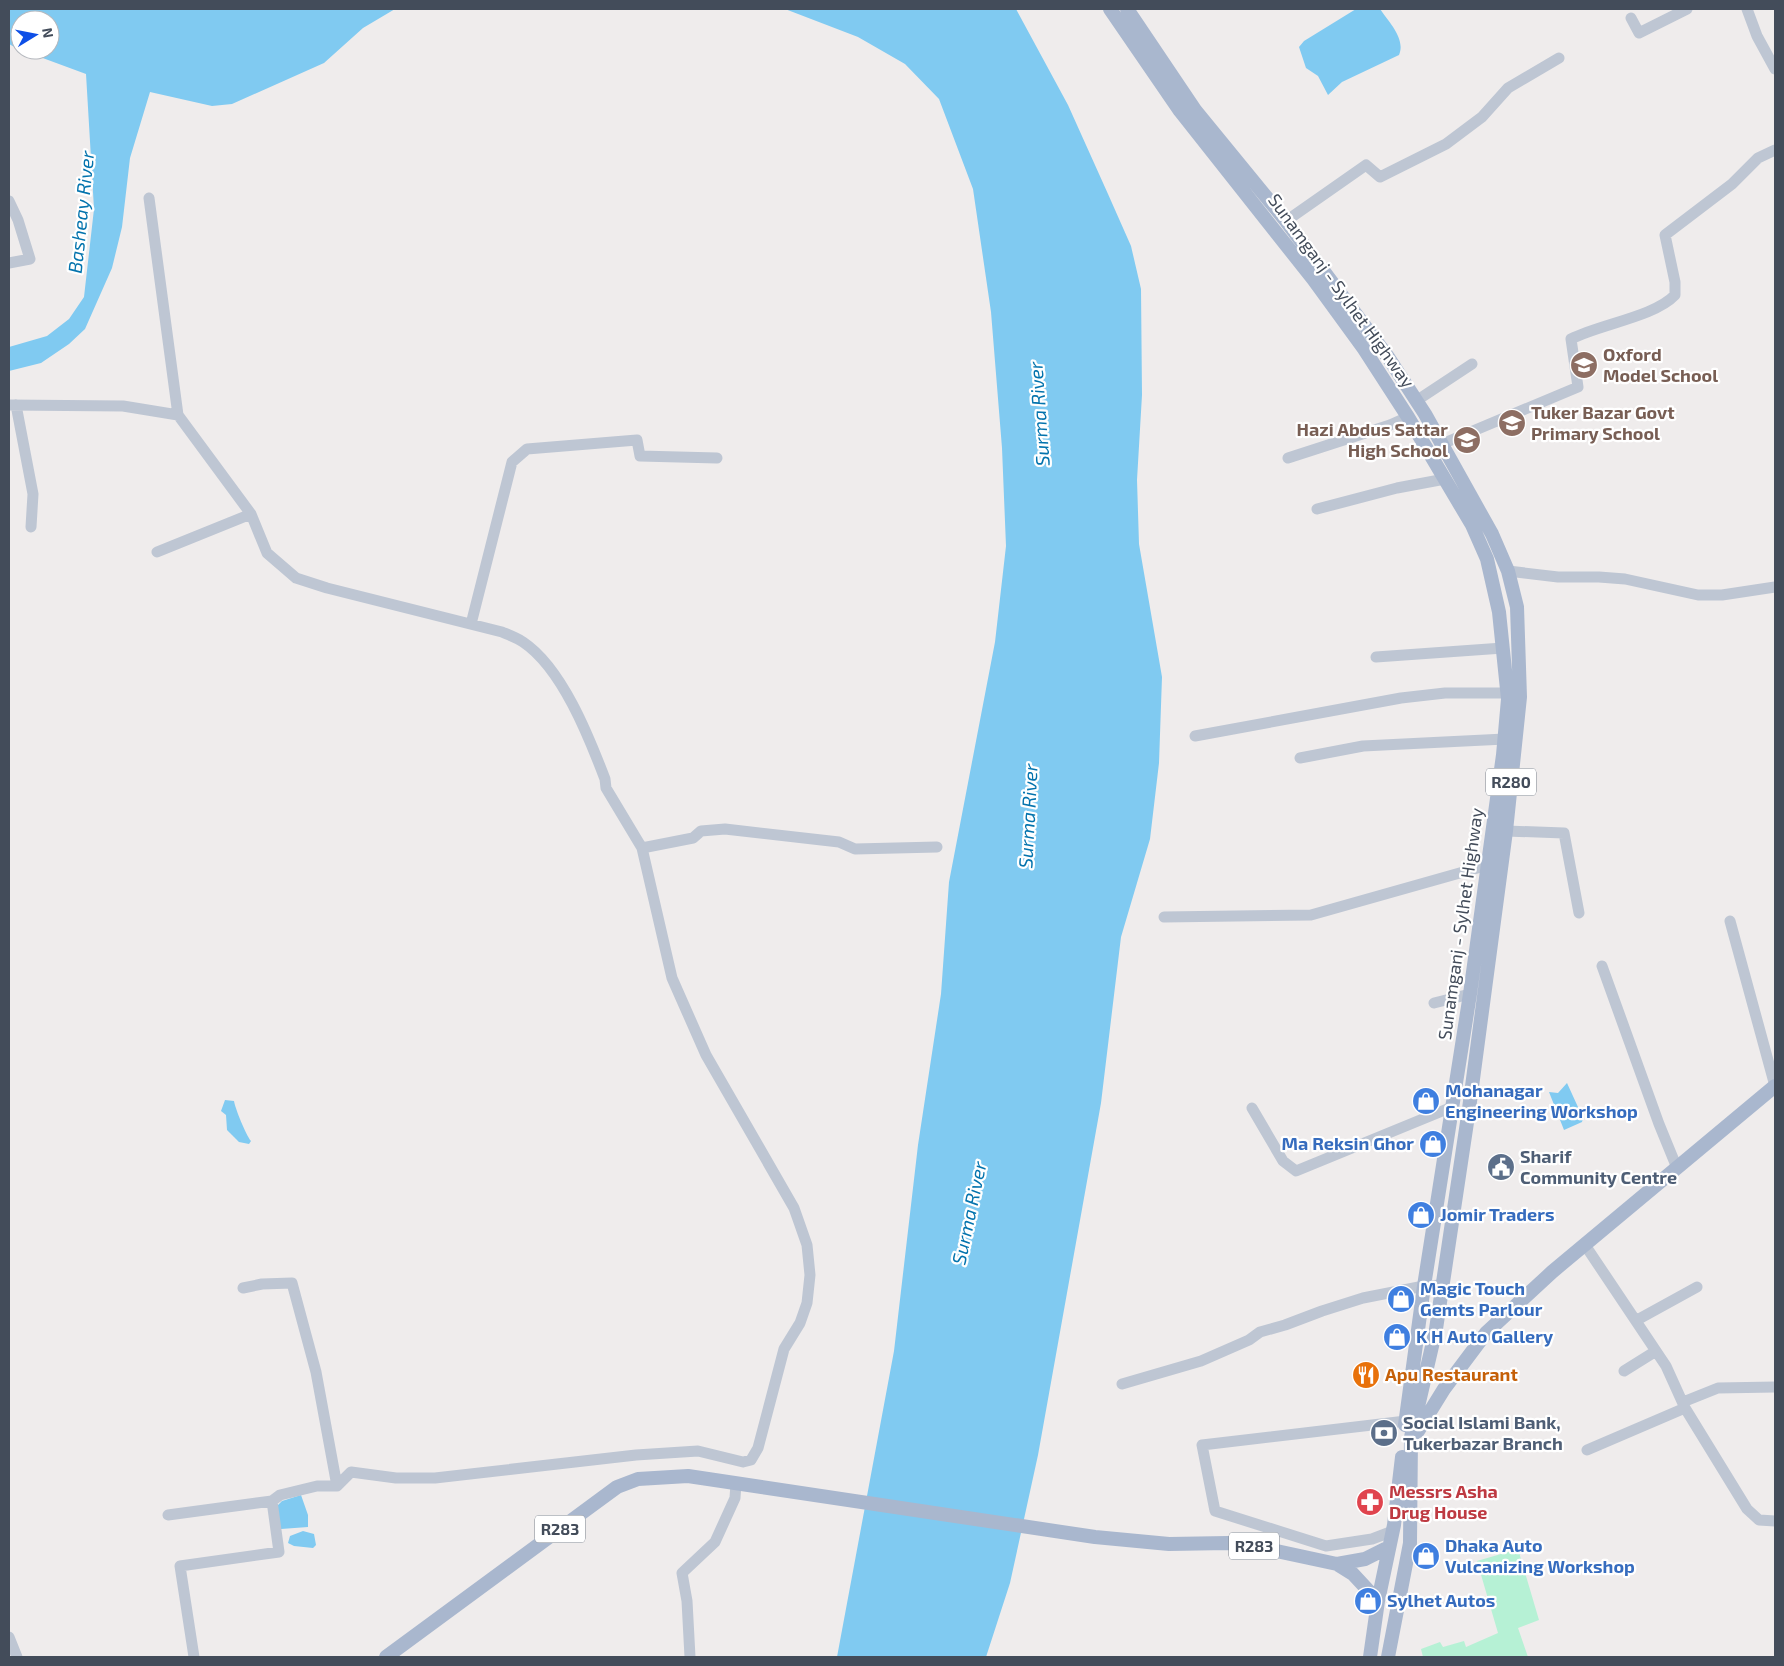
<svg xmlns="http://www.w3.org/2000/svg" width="1784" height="1666" font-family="'Exo 2',sans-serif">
<rect width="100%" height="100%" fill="#efecec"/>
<path fill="#b6f1d5" d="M 1518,1549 L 1539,1620 L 1518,1628 L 1528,1657 L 1423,1657 L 1421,1649 L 1440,1642 L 1443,1647 L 1464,1641 L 1466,1647 L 1498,1633 L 1477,1561 Z"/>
<path fill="#80caf1" d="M 9,9 L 395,9 L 363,28 L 324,63 L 232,104 L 212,106 L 150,92 L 130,158 L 122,227 L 112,268 L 85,329 L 69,344 L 41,363 L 9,371 L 9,347 L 47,336 L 69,319 L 84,297 L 94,209 L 86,74 L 21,50 L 50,50 L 50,20 L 20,20 L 20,50 L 9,44 Z
M 785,9 L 1016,9 L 1068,105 L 1108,194 L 1131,246 L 1141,289 L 1142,395 L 1137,480 L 1139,544 L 1162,677 L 1159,763 L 1150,839 L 1121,937 L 1101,1103 L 1038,1455 L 1010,1583 L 986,1657 L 837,1657 L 894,1351 L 918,1145 L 941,994 L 949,882 L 995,642 L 1006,546 L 1002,448 L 991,312 L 973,189 L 939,99 L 905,64 L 858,37 Z
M 1356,9 L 1380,9 C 1389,22 1406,39 1399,55 L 1342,82 L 1328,95 L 1318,76 L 1306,68 L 1299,47 L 1304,41 Z
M 1567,1083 L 1583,1118 L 1582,1122 L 1564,1130 L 1549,1092 L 1558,1093 Z
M 225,1100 L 234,1101 C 235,1108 246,1135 251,1141 L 249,1144 L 239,1142 L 227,1130 L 226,1115 L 221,1111 Z
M 301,1495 L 308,1515 L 308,1527 L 281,1529 L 276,1507 L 282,1501 Z
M 303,1531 L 314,1534 L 316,1545 L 313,1548 L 294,1546 L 288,1543 L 290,1536 Z"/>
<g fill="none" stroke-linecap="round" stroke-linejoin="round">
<path stroke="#bec6d3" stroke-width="11" d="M 1747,9 L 1757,36 L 1775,69
M 1631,18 L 1639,33 L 1687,9
M 149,198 L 178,415
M 9,201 L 18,220 L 30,259 L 9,263
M 1286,221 L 1366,165 L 1380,177 L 1446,144 L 1482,117 L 1508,88 L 1559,58
M 1416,401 L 1472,364
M 9,405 L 123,406 L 178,415 L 251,514 L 267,553 L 296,578 L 327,588 L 502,632 C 509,635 517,638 523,642 C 562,668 589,737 605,779 L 606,788 L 642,848 L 672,978 L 706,1055 L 794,1208 L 807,1245 L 810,1275 L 807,1303 L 800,1323 L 784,1349 L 758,1448 L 751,1460 L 743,1462 L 698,1451 L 636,1455 L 435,1478 L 396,1478 L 351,1472 L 337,1486 L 317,1486 L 280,1495 L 272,1501 L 168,1515
M 16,405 L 33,494 L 31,527
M 1442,444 L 1578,387 L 1571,339 C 1600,324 1654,317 1675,295 L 1675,282 L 1665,235 L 1732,184 L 1758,158 L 1775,150
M 1288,458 L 1390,425 L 1408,417
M 1317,509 L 1397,488 L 1445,479
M 157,552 L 251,514
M 1508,571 L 1558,577 L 1599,577 L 1625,579 L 1698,595 L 1722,595 L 1775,587
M 471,624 L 512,462 L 527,449 L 637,440 L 640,456 L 717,458
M 1376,657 L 1503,648
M 1195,736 L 1401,698 L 1445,693 L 1507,693
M 1300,758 L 1363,746 L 1505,739
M 1506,831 L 1564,833 L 1579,913
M 642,848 L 693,838 L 701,831 L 725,829 L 839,842 L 855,849 L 937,847
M 1164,917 L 1311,915 L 1488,865
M 1730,921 L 1775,1086
M 1602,966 L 1659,1124 L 1677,1168
M 1434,1003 L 1470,994
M 1252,1108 L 1283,1161 L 1296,1171 L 1452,1107
M 1585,1245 L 1666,1366 L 1685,1408 L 1747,1509 L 1759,1520 L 1775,1521
M 243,1288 L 262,1284 L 292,1283 L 316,1372 L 337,1486
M 1637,1320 L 1697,1287
M 1624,1371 L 1656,1351
M 1122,1384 L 1201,1361 L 1249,1340 L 1260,1332 L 1285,1325 L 1322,1311 L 1363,1298 L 1424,1286 L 1443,1285
M 1683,1402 L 1718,1388 L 1775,1387
M 1587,1450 L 1685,1408
M 1393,1531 L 1372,1539 L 1326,1546 L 1215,1511 L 1202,1445 L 1406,1421
M 9,1637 L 17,1657
M 194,1657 L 180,1566 L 279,1552 L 272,1501
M 690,1657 L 687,1601 L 682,1573 L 715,1542 L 735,1498 L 736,1483"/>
<path stroke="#a9b7ce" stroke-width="14" d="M 1110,9 L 1180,111 L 1313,279 L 1364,349 L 1408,417 L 1472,525 L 1487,559 L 1499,612 L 1508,699 L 1503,755 L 1470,994 L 1424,1286 L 1405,1425
M 1127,9 L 1195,110 L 1286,221 L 1388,357 L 1425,414 L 1492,534 L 1508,571 L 1517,607 L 1520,697 L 1506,831 L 1469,1109 L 1436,1329 L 1411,1437 L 1410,1543 L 1388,1657
M 1412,1435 L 1418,1431 L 1444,1389 L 1486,1333 L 1552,1272 L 1775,1086
M 1337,1564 L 1353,1574 L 1378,1601
M 386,1657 L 617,1487 L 638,1479 L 688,1476 L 1095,1537 L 1169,1544 L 1228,1543 L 1248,1545 L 1337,1564 L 1365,1559 L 1389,1547
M 1370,1657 L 1378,1601 L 1394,1525 L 1402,1457"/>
</g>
<defs>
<g id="school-disc" transform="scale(1.4375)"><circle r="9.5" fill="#8d6e63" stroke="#fff"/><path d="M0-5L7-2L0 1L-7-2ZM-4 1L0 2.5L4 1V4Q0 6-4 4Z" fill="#fff"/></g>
<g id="shop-disc" transform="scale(1.4375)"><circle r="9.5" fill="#3f7fe0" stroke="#fff"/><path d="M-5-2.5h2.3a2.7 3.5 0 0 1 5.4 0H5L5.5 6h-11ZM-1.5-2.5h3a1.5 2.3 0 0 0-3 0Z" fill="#fff"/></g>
<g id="civic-disc" transform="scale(1.4375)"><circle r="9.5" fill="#5c6f8a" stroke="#fff"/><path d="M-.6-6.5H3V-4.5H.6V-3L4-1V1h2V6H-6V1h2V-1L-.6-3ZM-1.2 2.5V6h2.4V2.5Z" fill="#fff"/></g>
<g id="restaurant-disc" transform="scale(1.4375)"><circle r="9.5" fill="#e8710a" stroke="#fff"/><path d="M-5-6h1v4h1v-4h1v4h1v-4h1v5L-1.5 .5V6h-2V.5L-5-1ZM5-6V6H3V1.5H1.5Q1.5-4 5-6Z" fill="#fff"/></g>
<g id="bank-disc" transform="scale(1.4375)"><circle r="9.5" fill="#5c6f8a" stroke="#fff"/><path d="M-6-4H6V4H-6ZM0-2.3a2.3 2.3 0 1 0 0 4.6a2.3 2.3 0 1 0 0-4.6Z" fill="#fff"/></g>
<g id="pharmacy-disc" transform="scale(1.4375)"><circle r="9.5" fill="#e0444e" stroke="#fff"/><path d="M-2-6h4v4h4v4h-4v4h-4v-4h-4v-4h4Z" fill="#fff"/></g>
</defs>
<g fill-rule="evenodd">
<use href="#school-disc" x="1584" y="365"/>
<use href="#school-disc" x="1512" y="423"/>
<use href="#school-disc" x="1467" y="440"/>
<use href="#shop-disc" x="1426" y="1101"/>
<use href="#shop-disc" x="1433" y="1144"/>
<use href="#civic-disc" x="1501" y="1167"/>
<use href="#shop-disc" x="1421" y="1215"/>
<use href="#shop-disc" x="1401" y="1299"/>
<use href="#shop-disc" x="1397" y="1337"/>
<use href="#restaurant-disc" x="1366" y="1375"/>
<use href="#bank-disc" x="1384" y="1433"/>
<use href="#pharmacy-disc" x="1370" y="1502"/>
<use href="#shop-disc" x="1426" y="1556"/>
<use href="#shop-disc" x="1368" y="1601"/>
</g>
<g text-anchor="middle" stroke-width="4.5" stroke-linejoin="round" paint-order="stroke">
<g fill="#fff" stroke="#7b828c" stroke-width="1">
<rect x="1486" y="768.5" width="50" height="27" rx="4"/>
<rect x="535" y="1515.5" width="50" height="27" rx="4"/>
<rect x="1229" y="1532.5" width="50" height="27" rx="4"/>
</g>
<g font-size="16" font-weight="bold" fill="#434c5a">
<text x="1511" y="788">R280</text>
<text x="560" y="1535">R283</text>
<text x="1254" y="1552">R283</text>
</g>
<g font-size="18" fill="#434c5a" stroke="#fff">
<text transform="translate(1341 291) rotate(54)" y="6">Sunamganj - Sylhet Highway</text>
<text transform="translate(1461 924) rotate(-82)" y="6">Sunamganj - Sylhet Highway</text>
</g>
<g font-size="18" font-weight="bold" fill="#785e54" stroke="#fff" text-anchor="start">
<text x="1603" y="361">Oxford<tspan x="1603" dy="21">Model School</tspan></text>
<text x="1531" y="419">Tuker Bazar Govt<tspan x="1531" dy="21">Primary School</tspan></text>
<text x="1448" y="436" text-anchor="end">Hazi Abdus Sattar<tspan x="1448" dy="21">High School</tspan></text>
</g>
<g font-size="18" font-weight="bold" fill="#366cbe" stroke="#fff" text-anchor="start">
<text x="1445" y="1097">Mohanagar<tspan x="1445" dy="21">Engineering Workshop</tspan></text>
<text x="1414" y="1150" text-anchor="end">Ma Reksin Ghor</text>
<text x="1440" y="1221">Jomir Traders</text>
<text x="1420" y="1295">Magic Touch<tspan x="1420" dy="21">Gemts Parlour</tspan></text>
<text x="1416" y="1343">K H Auto Gallery</text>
<text x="1445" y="1552">Dhaka Auto<tspan x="1445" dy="21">Vulcanizing Workshop</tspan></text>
<text x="1387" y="1607">Sylhet Autos</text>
</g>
<g font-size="18" font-weight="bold" fill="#4e5e75" stroke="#fff" text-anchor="start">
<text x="1520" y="1163">Sharif<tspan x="1520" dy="21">Community Centre</tspan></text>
<text x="1403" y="1429">Social Islami Bank,<tspan x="1403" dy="21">Tukerbazar Branch</tspan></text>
</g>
<g font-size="18" font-weight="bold" fill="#c56008" stroke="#fff" text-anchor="start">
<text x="1385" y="1381">Apu Restaurant</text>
</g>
<g font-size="18" font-weight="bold" fill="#be3a42" stroke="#fff" text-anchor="start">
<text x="1389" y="1498">Messrs Asha<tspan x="1389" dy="21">Drug House</tspan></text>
</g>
<g font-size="19" font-style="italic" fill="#0373ad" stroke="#fff">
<text transform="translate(81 212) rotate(-84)" y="7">Basheay River</text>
<text transform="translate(1039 414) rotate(-94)" y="7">Surma River</text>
<text transform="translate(1028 816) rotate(-87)" y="7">Surma River</text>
<text transform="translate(969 1213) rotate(-78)" y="7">Surma River</text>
</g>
</g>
<rect width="1784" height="1666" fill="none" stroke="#434c5a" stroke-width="20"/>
<g transform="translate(35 35) rotate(80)"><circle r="24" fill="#ffffff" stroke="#b4b7bd"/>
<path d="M0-4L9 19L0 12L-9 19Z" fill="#0e4fe7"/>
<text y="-8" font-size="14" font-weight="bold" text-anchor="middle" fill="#434c5a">N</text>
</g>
</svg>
